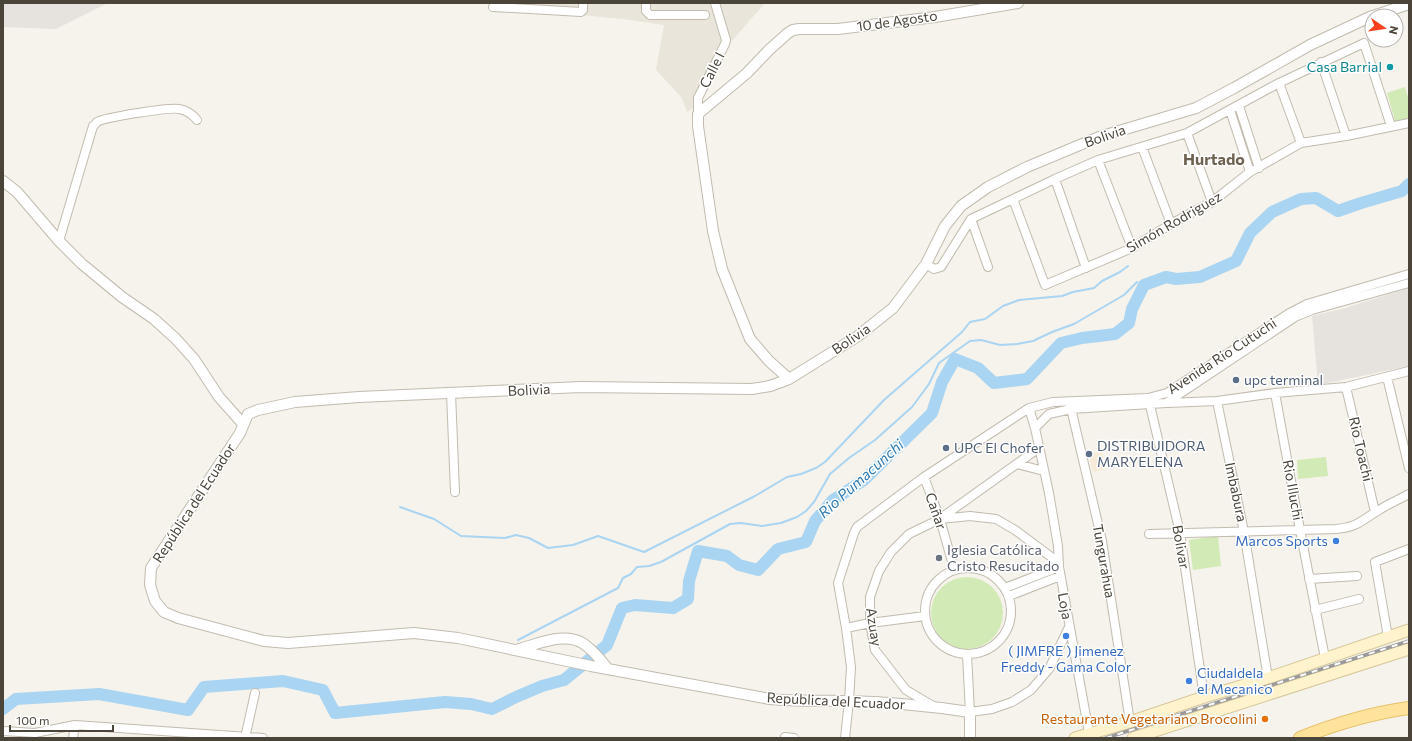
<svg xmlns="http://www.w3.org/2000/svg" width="1412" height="741" font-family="Commissioner,sans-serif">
<rect width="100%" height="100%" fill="#f6f3ec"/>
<path fill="#eae5da" d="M 494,3 L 765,3 L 730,43 L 698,98 L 697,106 L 687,112 L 682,98 L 656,70 L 664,25 L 623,19 L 493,7 Z"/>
<path fill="#f7ead8" d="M 1102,452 L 1106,469 L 1093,472 L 1089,454 Z"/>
<path fill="#e6e2dd" d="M 3,3 L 108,3 L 56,29 L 3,27 Z
M 1409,288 L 1409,366 L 1318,385 L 1312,316 L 1342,309 Z"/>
<path fill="#d2eab5" d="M 1405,87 L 1409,101 L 1409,120 L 1396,124 L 1387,93 Z
M 1326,457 L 1328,476 L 1298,479 L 1297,460 Z
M 1218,536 L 1221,566 L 1193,570 L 1189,540 Z
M931 613a36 36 0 1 1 72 0a36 36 0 1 1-72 0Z"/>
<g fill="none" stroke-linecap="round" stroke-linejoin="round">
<path stroke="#a9d4f2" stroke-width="2" d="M 400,507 L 434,519 L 461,536 L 505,538 L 516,535 L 529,538 L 548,548 L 573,545 L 598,536 L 644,552 L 755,496 L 787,477 L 801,474 L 816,468 L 825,462 L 884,400 L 962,332 L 970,322 L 985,319 L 1003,306 L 1019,300 L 1062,296 L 1073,292 L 1094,288 L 1102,281 L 1120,272 L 1128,266
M 518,640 L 618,588 L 623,578 L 631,574 L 637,567 L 649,566 L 661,562 L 730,524 L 741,523 L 762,526 L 781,523 L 797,517 L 806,511 L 814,502 L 830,474 L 849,458 L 875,440 L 912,407 L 929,384 L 939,363 L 970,341 L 981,340 L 1000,345 L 1017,344 L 1033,341 L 1052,332 L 1074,324 L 1124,295 L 1137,282"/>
<path stroke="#a9d4f2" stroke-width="12" d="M 3,709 L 16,699 L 99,694 L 188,710 L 204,687 L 283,681 L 323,690 L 335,713 L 445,702 L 471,704 L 492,709 L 516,697 L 542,686 L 564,680 L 607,645 L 622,608 L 635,605 L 673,608 L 688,599 L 689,581 L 698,551 L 727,556 L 739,565 L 758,570 L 778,549 L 806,542 L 815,521 L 833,500 L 864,480 L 932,413 L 942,382 L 955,359 L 978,368 L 994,383 L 1027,379 L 1061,343 L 1082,338 L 1115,334 L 1129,323 L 1132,309 L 1144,285 L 1166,277 L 1176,279 L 1200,277 L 1236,261 L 1250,233 L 1272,212 L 1301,199 L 1316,198 L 1338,211 L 1361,203 L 1402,191 L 1409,184"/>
<g stroke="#c2bbae" stroke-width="10">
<path id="minor" d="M 646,3 L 646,11 L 650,15 L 705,15
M 493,7 L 581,12 L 583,10 L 583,3
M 1321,62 L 1346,136
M 1279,83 L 1301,143
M 1239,106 L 1259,168
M 1230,110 L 1250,172
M 698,114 L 698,98 L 725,44 L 726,40 L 715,3
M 1187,133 L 1212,202
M 1142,147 L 1171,224
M 1098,160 L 1132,248
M 1055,179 L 1086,268
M 1013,199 L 1045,285 L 1132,248 L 1171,224 L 1212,202 L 1250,172 L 1301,143 L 1346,136 L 1409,123
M 971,219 L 988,267
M 59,241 L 93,126 C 94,126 97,122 97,122 C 106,117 170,107 179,109 C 186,110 193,115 197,120
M 926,264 L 934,269 L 941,267 L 971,219 L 1055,179 L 1098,160 L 1187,133 L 1279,83 L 1364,43 L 1391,126
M 1387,377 L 1409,468
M 1346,387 L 1375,512
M 451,393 L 455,492
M 1275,393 L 1300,530 L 1325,658
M 1149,401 L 1180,533 L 1204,697
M 1217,401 L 1244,532 L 1268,678
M 1167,403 L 1217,401 L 1275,393 L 1346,387 L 1409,371
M 1070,404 L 1102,541 L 1130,722
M 1029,408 L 1035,428 L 1049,493 L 1058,546 L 1059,567 L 1089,733
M 1035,428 L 1049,414 L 1071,409 L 1166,403 L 1295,317 L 1312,310 L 1409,283
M 1017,464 L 1044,471
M 924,477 L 940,519 L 954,569
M 941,518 L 1039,448
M 1149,534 L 1336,529 C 1357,527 1359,522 1376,512 C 1386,505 1398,500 1409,494
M925 611a43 43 0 1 1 86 0a43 43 0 1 1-86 0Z
M 1309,579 L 1357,576
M 1005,588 L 1059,567
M 1009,596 L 1060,576
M 1315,610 L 1359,599
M 846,628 L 870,623 L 925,616
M 1388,637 L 1375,562 L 1409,549
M 967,655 L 970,712 L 992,709 L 1012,702 L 1031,690 L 1049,669 L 1069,627
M 933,706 L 906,690 L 875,650 L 870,623 L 870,597 L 879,571 L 891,552 L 909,534 L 940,519 L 970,516 L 996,519 L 1015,530 L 1058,562
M 3,731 L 35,733 L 75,725 L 263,738
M 785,737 L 794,738
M 73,738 L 75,725
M 245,738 L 255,693
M 845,738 L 849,701 L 851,667 L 846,628 L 838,583 L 854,533 L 857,527 L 924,477 L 1029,408 L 1053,402 L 1148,398 L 1167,393 L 1288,314 L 1307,304 L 1409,274"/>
</g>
<g stroke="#c2bbae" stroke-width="12">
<path id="tertiary" d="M 1373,16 L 1409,4
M 3,181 L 17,192 L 59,241 L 82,264 L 122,297 L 154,319 L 176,339 L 194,359 L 219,397 L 243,424
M 789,379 L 769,361 L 750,339 L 722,269 L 713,231 L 698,126 L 698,114 L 747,73 L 770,49 L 788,33 L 793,30 L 799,29 L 838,29 L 935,17 L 1018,3
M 519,649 C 538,644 566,631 584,644 C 594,651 601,660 608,669
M 970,738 L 970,712 C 930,706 890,702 850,701 C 823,700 797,702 770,699 L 591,666 L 458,638 L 414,633 L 288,643 L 264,641 L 178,618 L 164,612 L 155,601 L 150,585 L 151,568 L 240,433 L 248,414 L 258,410 L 295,402 L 359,397 L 581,387 L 752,389 L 770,386 L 789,379 L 858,336 L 893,308 L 926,264 L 945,226 L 961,206 L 988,187 L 1027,167 L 1099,137 L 1196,108 L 1234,88 L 1310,45 L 1372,16"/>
</g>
<g stroke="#d6c79b" stroke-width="13">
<path id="secondary" d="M 1075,738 L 1130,722 L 1204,697 L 1268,678 L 1409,630
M 1133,738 L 1409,649"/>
</g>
<g stroke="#e6c16a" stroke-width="14">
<path id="primary" d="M 1300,738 C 1335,724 1372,713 1409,708"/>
</g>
<use href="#minor" stroke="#fff" stroke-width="8"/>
<use href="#tertiary" stroke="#fff" stroke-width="10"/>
<use href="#secondary" stroke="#fff3cd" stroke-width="11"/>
<use href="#primary" stroke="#ffe39c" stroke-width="12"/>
<g stroke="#9a9a9a" stroke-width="3.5">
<path id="rail" d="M 1106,738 L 1409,641"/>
</g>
<use href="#rail" stroke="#fff" stroke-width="2" stroke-dasharray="6" stroke-linecap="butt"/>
</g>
<circle fill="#0f9aa8" stroke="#fff" stroke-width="1.5" cx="1390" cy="67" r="4"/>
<g fill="#5c6f8a" stroke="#fff" stroke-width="1.5">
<circle cx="1236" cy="380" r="4"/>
<circle cx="946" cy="448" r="4"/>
<circle cx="1089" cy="454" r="4"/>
</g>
<g fill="#3f7fe0" stroke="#fff" stroke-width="1.5">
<circle cx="1336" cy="541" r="4"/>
<circle cx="1066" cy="636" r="4"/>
<circle cx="1189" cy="681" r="4"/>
</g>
<circle fill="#6b7280" stroke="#fff" stroke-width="1.5" cx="939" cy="558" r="4"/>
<circle fill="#e8710a" stroke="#fff" stroke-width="1.5" cx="1265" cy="719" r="4"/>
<g text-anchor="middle" stroke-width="3" stroke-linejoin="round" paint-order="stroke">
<g font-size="14" fill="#4b4439" stroke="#fff">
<text transform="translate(897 21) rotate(-8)" y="5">10 de Agosto</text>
<text transform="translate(712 70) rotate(-63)" y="5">Calle I</text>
<text transform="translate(1105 136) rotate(-19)" y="5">Bolivia</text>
<text transform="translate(1174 222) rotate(-30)" y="5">Simón Rodriguez</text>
<text transform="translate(851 339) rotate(-34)" y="5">Bolivia</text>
<text transform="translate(1222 356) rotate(-33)" y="5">Avenida Rio Cutuchi</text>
<text transform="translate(529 390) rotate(-3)" y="5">Bolivia</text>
<text transform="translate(1361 449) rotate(77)" y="5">Rio Toachi</text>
<text transform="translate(1293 490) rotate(80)" y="5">Rio Illuchi</text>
<text transform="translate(1236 492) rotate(78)" y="5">Imbabura</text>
<text transform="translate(194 503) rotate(-57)" y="5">República del Ecuador</text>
<text transform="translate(936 511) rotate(71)" y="5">Cañar</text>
<text transform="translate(1181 547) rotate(80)" y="5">Bolivar</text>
<text transform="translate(1104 561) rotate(80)" y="5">Tungurahua</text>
<text transform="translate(1065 606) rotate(80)" y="5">Loja</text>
<text transform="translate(874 627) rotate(81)" y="5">Azuay</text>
<text transform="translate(836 701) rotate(3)" y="5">República del Ecuador</text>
</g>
<g font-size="14" fill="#0d838f" stroke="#fff" text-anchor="end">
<text x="1382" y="72">Casa Barrial</text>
</g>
<g font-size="14" fill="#4e5e75" stroke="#fff" text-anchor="start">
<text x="1244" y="385">upc terminal</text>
<text x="1097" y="451">DISTRIBUIDORA<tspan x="1097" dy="16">MARYELENA</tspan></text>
<text x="954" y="453">UPC El Chofer</text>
</g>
<g font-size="14" fill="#366cbe" stroke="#fff" text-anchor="end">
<text x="1328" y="546">Marcos Sports</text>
<text x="1066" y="656" text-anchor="middle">( JIMFRE ) Jimenez<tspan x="1066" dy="16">Freddy - Gama Color</tspan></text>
<text x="1197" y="678" text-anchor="start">Ciudaldela<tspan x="1197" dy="16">el Mecanico</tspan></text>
</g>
<g font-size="14" fill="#5b616d" stroke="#fff" text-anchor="start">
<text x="947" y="555">Iglesia Católica<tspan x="947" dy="16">Cristo Resucitado</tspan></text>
</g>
<g font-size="14" fill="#c56008" stroke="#fff" text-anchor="end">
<text x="1257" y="724">Restaurante Vegetariano Brocolini</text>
</g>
<g font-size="15" font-style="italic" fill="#2e7ab2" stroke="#fff">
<text transform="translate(861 479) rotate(-42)" y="5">Rio Pumacunchi</text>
</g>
<g font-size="16" font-weight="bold" fill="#6e6250" stroke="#fff">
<text x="1214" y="165">Hurtado</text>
</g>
</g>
<rect width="1412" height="741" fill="none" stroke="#4b4439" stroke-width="8"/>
<g transform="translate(1384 28) rotate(103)"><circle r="19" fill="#ffffff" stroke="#b7b4b0"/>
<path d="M0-3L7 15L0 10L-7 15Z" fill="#fc3f1d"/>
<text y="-6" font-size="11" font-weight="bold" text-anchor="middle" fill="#4b4439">N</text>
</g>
<path d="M10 725v6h103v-6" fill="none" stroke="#4b4439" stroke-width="2"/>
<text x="16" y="725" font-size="12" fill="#4b4439" stroke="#ffffff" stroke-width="3" paint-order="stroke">100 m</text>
</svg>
